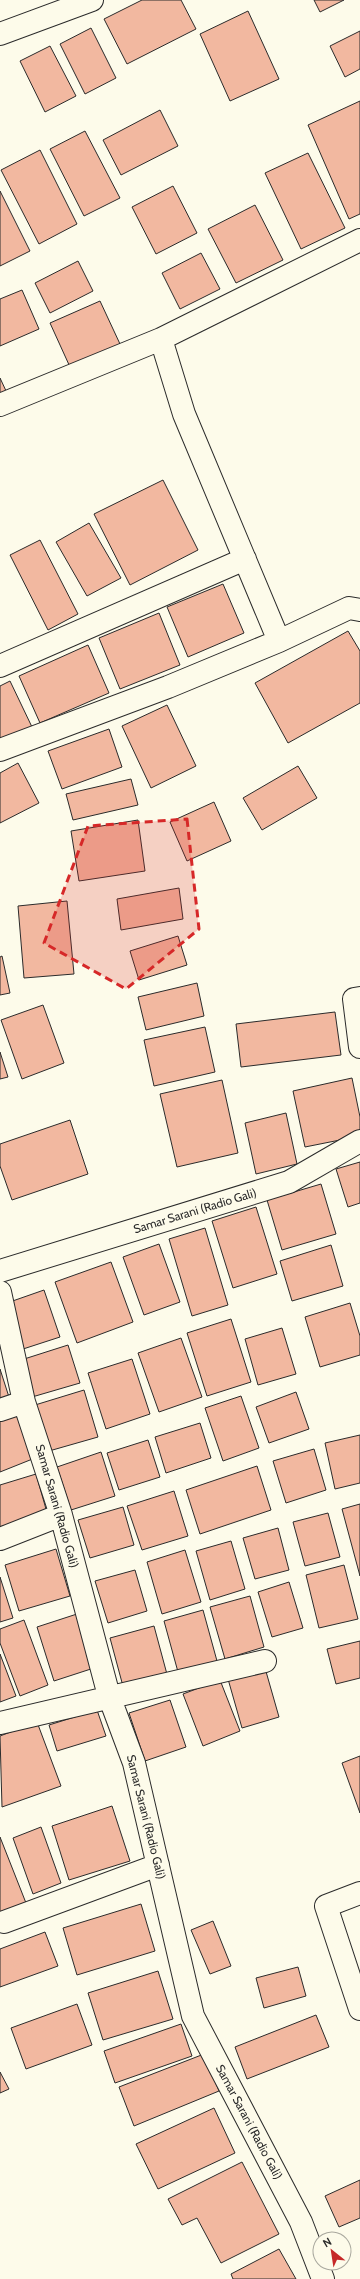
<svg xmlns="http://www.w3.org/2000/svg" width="360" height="2279" font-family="Cabin,sans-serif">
<rect width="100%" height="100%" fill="#fdfbea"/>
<path fill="#f2b8a0" stroke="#2b2b2b" d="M 142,0 L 181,0 L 196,29 L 127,64 L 104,19 Z
M 314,0 L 344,0 L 320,12 Z
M 248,11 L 279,79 L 230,101 L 200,34 Z
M 91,28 L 116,78 L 85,94 L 60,44 Z
M 360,31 L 360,69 L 345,77 L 330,46 Z
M 50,46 L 76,96 L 45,112 L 20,61 Z
M 360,101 L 360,214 L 349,219 L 308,125 Z
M 160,110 L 178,146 L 121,175 L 103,140 Z
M 85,131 L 120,198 L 84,216 L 50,149 Z
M 40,150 L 77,224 L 39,244 L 1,170 Z
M 308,153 L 345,228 L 301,249 L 265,173 Z
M 173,186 L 197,233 L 156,254 L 132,207 Z
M 0,191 L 30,251 L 0,266 Z
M 255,205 L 283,260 L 236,283 L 208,229 Z
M 201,253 L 220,289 L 180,309 L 162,273 Z
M 78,261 L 93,291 L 50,313 L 35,283 Z
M 22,290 L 39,329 L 0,346 L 0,299 Z
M 100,301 L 120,344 L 70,367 L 50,323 Z
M 0,378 L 7,393 L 0,396 Z
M 163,480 L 198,550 L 130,585 L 94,514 Z
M 89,523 L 121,578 L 87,596 L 56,542 Z
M 40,540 L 78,614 L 48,630 L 10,555 Z
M 223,584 L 244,633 L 188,657 L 167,607 Z
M 159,613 L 180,665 L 120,689 L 99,638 Z
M 348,631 L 360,651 L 360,703 L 288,743 L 255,683 Z
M 88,645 L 109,693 L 40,723 L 19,676 Z
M 10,681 L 32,727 L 0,742 L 0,686 Z
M 167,705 L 196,766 L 151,788 L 122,726 Z
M 109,729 L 122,767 L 62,789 L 48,751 Z
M 18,763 L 39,803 L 0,823 L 0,773 Z
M 298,766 L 317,798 L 262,830 L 243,798 Z
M 131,779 L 138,805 L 73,820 L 66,794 Z
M 214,802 L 231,841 L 187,861 L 170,822 Z
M 138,820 L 145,871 L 79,881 L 71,831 Z
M 179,888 L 183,919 L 121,930 L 117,899 Z
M 67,901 L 74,974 L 24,978 L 18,906 Z
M 178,936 L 187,965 L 139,980 L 130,951 Z
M 2,956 L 10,993 L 0,995 L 0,957 Z
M 197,983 L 204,1016 L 146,1030 L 138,997 Z
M 43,1005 L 64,1063 L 22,1079 L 1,1020 Z
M 335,1012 L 341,1055 L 241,1067 L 236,1024 Z
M 205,1027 L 215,1072 L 154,1086 L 144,1040 Z
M 0,1052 L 8,1077 L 0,1079 Z
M 352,1078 L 360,1117 L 360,1136 L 305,1147 L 293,1091 Z
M 222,1080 L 238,1153 L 177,1167 L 160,1094 Z
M 286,1113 L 297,1164 L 256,1174 L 245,1123 Z
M 70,1120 L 88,1174 L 12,1200 L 0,1166 L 0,1144 Z
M 360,1162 L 360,1203 L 348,1207 L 336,1169 Z
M 321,1184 L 336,1234 L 282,1250 L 267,1200 Z
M 256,1207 L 277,1274 L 233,1288 L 212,1221 Z
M 205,1228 L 228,1305 L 192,1316 L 169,1239 Z
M 159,1244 L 180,1302 L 144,1315 L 123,1257 Z
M 331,1245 L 343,1286 L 292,1301 L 280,1261 Z
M 111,1262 L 133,1322 L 77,1343 L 55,1282 Z
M 44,1290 L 60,1337 L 20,1350 L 4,1304 Z
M 350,1303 L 360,1336 L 360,1355 L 320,1367 L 305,1317 Z
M 231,1319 L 251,1382 L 207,1396 L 187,1333 Z
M 282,1328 L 296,1374 L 258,1385 L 245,1339 Z
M 181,1338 L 202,1397 L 159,1412 L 138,1353 Z
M 68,1345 L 80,1383 L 32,1397 L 21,1360 Z
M 132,1359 L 150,1414 L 106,1429 L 88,1373 Z
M 0,1369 L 9,1397 L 0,1401 Z
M 84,1390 L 98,1437 L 49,1451 L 35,1405 Z
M 296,1392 L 309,1429 L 269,1443 L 256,1407 Z
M 241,1396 L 259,1448 L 223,1461 L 205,1408 Z
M 18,1413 L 35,1458 L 0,1472 L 0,1420 Z
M 200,1423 L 211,1458 L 166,1473 L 155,1437 Z
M 360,1435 L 360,1483 L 335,1489 L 325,1443 Z
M 148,1440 L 160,1477 L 119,1490 L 107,1453 Z
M 314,1449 L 326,1490 L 286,1503 L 273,1461 Z
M 101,1452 L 115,1496 L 71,1510 L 57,1467 Z
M 257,1466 L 271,1510 L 200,1534 L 186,1490 Z
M 36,1474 L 48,1516 L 0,1529 L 0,1485 Z
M 174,1491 L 188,1536 L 142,1550 L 127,1506 Z
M 360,1504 L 360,1576 L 342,1509 Z
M 123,1507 L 134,1545 L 90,1558 L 78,1520 Z
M 328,1513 L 340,1557 L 305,1566 L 293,1522 Z
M 278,1528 L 289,1570 L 255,1579 L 243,1538 Z
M 231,1541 L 245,1589 L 210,1600 L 196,1551 Z
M 56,1549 L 70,1596 L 19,1611 L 5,1565 Z
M 185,1550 L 201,1602 L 162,1614 L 147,1562 Z
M 344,1565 L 358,1619 L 319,1628 L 306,1575 Z
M 135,1570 L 147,1611 L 108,1623 L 95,1581 Z
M 0,1577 L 13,1618 L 0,1622 Z
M 289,1582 L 303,1628 L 272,1637 L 258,1592 Z
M 250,1596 L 264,1647 L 225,1659 L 210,1607 Z
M 203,1610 L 217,1661 L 178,1672 L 164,1621 Z
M 80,1613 L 97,1667 L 54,1681 L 37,1627 Z
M 24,1620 L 48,1685 L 20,1696 L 0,1643 L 0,1629 Z
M 154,1626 L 168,1678 L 124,1690 L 110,1638 Z
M 360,1641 L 360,1678 L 336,1684 L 327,1649 Z
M 0,1654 L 16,1696 L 0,1702 Z
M 265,1668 L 279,1717 L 242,1728 L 228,1679 Z
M 220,1680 L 240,1731 L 203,1746 L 183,1694 Z
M 170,1700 L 186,1747 L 145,1761 L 129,1713 Z
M 97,1710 L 106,1736 L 57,1751 L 49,1725 Z
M 37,1722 L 61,1786 L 2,1807 L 0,1736 Z
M 360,1756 L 360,1813 L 342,1763 Z
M 112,1806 L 130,1861 L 69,1880 L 52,1826 Z
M 41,1827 L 61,1883 L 33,1894 L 13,1838 Z
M 0,1837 L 26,1903 L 0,1914 Z
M 141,1904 L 155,1951 L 77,1975 L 63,1928 Z
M 213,1921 L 231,1966 L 210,1974 L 191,1930 Z
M 45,1932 L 58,1966 L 0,1987 L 0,1949 Z
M 298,1967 L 306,1996 L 264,2008 L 256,1978 Z
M 158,1971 L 173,2019 L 103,2040 L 88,1993 Z
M 77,2004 L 92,2045 L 26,2069 L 11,2028 Z
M 316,2015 L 329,2047 L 247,2079 L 235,2047 Z
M 181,2024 L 192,2056 L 115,2083 L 104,2051 Z
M 204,2054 L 219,2091 L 134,2126 L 119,2087 Z
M 0,2072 L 9,2089 L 0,2093 Z
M 214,2108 L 235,2153 L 158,2189 L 136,2144 Z
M 242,2162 L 279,2234 L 221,2263 L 197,2218 L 182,2225 L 168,2199 Z
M 360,2180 L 360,2218 L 339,2227 L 325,2196 Z
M 279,2249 L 296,2279 L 233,2279 L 231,2274 Z"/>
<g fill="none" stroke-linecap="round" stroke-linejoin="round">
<g stroke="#2b2b2b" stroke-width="24">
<path id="minor" d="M 0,34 L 92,0
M 0,405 L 161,339
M 279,641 L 349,608 L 360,610
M 0,666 L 245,559
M 0,750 L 168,687 L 279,641 L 184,414 L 161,339 L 360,240
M 360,998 L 354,999 L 360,1047
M 0,1271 L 289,1182 L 360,1141
M 0,1292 L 24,1402 L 61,1515 L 109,1696 L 134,1763 L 193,2016 L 301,2222 L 323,2279
M 0,1410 L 24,1402
M 0,1539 L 61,1515
M 0,1723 L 265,1661
M 360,1893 L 326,1906 L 360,2009
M 4,1922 L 158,1865"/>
</g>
<use href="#minor" stroke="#fdfbea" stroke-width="22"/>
</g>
<path fill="#d62828" fill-opacity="0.2" stroke="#d62828" stroke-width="3" stroke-dasharray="8 5" stroke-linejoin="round" d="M 187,819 L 199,929 L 126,989 L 44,943 L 88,826 Z"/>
<g text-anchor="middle" stroke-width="3" stroke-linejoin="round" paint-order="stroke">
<g font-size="12" fill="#2b2b2b" stroke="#fdfbea">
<text transform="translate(195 1211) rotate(-17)" y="4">Samar Sarani (Radio Gali)</text>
<text transform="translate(57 1506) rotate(74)" y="4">Samar Sarani (Radio Gali)</text>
<text transform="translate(146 1817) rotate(76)" y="4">Samar Sarani (Radio Gali)</text>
<text transform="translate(249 2122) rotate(62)" y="4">Samar Sarani (Radio Gali)</text>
</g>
</g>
<g transform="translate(332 2251) rotate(330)"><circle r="19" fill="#fdfbea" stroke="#a9a89e"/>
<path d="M0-3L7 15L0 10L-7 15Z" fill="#c62828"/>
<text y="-6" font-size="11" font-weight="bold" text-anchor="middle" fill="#2b2b2b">N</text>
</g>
</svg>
